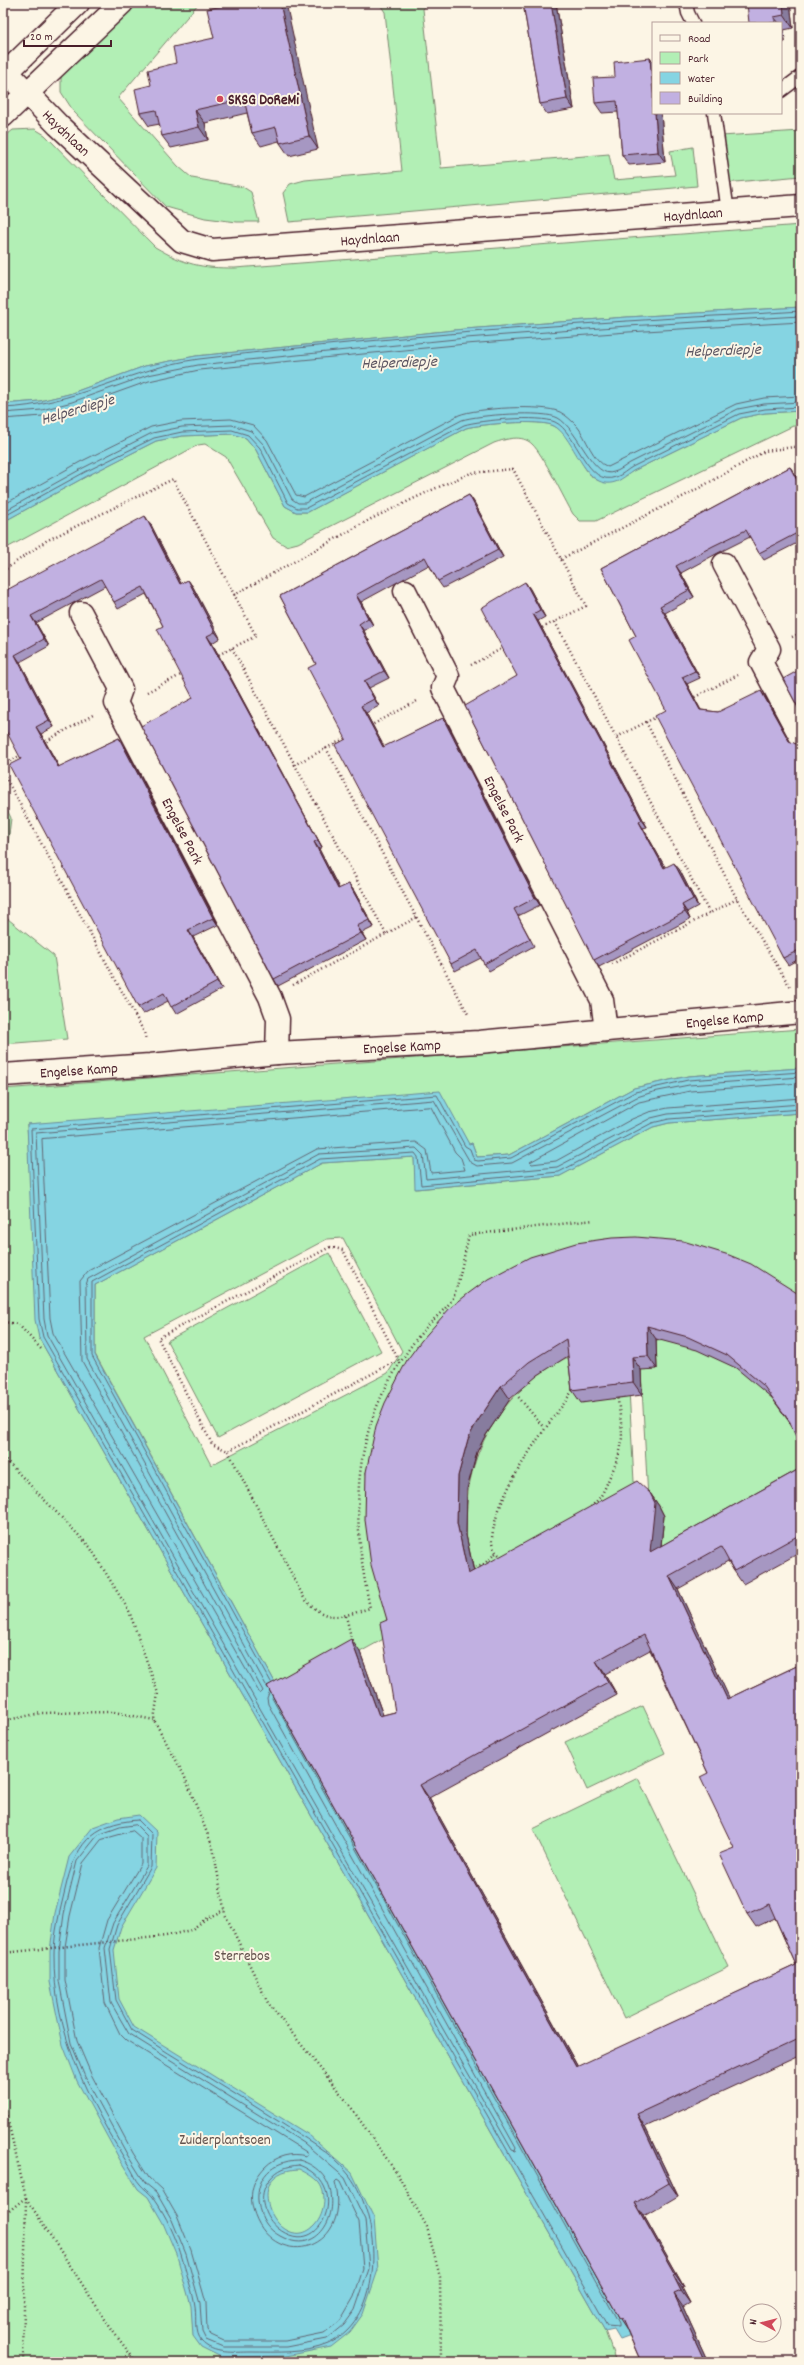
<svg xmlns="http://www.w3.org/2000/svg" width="804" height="2365" font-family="Dekko,sans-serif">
<rect width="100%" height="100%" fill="#fcf5e5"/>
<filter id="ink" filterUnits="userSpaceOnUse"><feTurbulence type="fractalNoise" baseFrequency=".025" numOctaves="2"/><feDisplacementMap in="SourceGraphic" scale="8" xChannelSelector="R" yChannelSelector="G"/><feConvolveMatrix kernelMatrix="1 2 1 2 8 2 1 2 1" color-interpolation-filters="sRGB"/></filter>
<g filter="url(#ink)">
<path fill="#b2efb5" stroke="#7e8770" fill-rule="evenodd" d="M 122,3 L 199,3 L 118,98 L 178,166 L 192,178 L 243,187 L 251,192 L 259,222 L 237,222 L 205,218 L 166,207 L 74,112 L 61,92 L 61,75 Z
M 379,3 L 428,3 L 423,9 L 441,168 L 609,154 L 614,180 L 675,175 L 670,151 L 693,147 L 697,186 L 289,222 L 283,193 L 290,184 L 305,180 L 402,171 L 385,12 Z
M 35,129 L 45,135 L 155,247 C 186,265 200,268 235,268 L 801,225 L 801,307 L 627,317 L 465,329 L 196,356 L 145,366 L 69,394 L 40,401 L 3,404 L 3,138 L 13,130 Z
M 801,131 L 801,176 L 725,183 L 721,136 Z
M 801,411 L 801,427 L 793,426 L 596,521 L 580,521 L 573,514 C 564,499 543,454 532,444 C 522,434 506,439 494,443 L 298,543 L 286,546 L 273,538 L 226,457 L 205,444 L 198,445 L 3,550 L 3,522 L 87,476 L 156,441 L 182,436 L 232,434 L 246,438 L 256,450 L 285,506 L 296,512 L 308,512 L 466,428 C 481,424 541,419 554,426 C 587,443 578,507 633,471 L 741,418 L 765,413 Z
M 3,801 L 11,818 L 3,886 Z
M 3,915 L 54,956 L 67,1039 L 3,1044 Z
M 801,1029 L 801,1068 L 688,1076 L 634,1088 L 509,1155 L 477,1157 L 472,1143 L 469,1145 L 462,1132 L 27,1124 L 39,1338 L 605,2331 L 616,2362 L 3,2362 L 3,1089 Z
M 801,1113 L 801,1302 L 539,1270 L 398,1631 L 282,1695 L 95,1354 L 95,1285 L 322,1163 L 414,1157 L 416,1189 L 560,1176 L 653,1127 L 669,1123 ZM 343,1238 L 402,1351 L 388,1373 L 211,1465 L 144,1336 L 327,1239 Z
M 329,1253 L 381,1351 L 218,1438 L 167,1341 Z
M 682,1339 L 741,1366 L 801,1422 L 801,1486 L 663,1562 L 648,1499 L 641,1370 L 656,1341 Z
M 570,1356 L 628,1371 L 635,1500 L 475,1580 C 471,1565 466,1550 466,1535 C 462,1456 499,1391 570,1356 Z
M 643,1706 L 665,1753 L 587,1790 L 565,1742 Z
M 638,1778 L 729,1967 L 624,2018 L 533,1829 Z"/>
<path fill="#85d4e2" stroke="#6d8c99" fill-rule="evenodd" d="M 801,307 L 801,411 L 765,413 L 741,418 L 633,471 C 629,474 623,478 618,481 C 585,495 576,438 554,426 C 541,419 481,424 466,428 L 308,512 L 296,512 L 285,506 L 256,450 L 246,438 L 232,434 L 182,436 L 156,441 L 87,476 L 3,522 L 3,404 L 40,401 L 69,394 L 145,366 L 196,356 L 465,329 L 627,317 Z
M 801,1068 L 801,1113 L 669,1123 L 653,1127 L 560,1176 L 415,1189 L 414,1157 L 322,1163 L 95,1285 L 95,1355 L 282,1695 L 276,1699 L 631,2335 L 620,2339 L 614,2329 L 605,2331 L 39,1338 L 35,1320 L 27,1124 L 440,1091 L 469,1144 L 472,1143 L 477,1157 L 509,1155 L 634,1088 L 688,1076 Z
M 139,1815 L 157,1832 L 156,1868 L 121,1927 L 114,1950 L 119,1999 L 134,2027 L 309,2135 L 352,2173 L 374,2218 L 378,2270 L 363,2314 L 350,2332 L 331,2347 L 286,2356 L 221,2357 L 201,2347 L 193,2336 L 191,2306 L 177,2256 L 163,2223 L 148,2197 L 138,2189 L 120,2160 L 77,2081 L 63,2045 L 50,1982 L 50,1951 L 55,1913 L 69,1857 L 93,1827 L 118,1818 ZM 299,2169 C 306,2173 313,2176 319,2183 C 328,2195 324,2217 313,2227 C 280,2257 236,2171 299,2169 Z"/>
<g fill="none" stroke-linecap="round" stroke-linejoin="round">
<path stroke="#626774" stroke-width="1" d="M 3,408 C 72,406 131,368 199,359 C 341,342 484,330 627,321 C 685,317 743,315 801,311
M 3,413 L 42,410 L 72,402 L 148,375 L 198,365 L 466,338 L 628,326 L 801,316
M 3,419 L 43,416 L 74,408 L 149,381 L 199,370 L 466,344 L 628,332 L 801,322
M 3,505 L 80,462 L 151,427 L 181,421 L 231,419 L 253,425 L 267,440 L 296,495 L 304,497 L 459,415 C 476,408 543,404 560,412 C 566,415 572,421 577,426 C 587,438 592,461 608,467 L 736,404 L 764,398 L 801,396
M 3,512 L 83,468 L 152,433 L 182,427 L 232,425 L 251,431 L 264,445 L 292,499 L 298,503 L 305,503 L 462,420 C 477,415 544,410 558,418 C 578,429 593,480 614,472 C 619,471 625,466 630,463 L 738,409 L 764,404 L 801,402
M 3,517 L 85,472 L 154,438 L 182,432 L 232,430 L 248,435 L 260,448 L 288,503 L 297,508 L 306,508 L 464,425 C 480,420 540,415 555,422 C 577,432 587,488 616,477 C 622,475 627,470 632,467 L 739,414 L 765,409 L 801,407
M 801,1083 L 690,1091 L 639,1102 L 530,1162 L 532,1164 L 556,1161 L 632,1119 L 649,1112 L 668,1108 L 801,1098
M 431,1107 L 455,1152 L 461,1158 L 465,1170 L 431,1173 L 427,1150 L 416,1142 L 317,1149 L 88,1271 L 80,1281 L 82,1361 L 263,1691 L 260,1694 L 53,1333 L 50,1318 L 42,1139 Z
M 271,1682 L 92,1356 L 92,1282 L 320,1159 L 415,1153 L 418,1157 L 421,1185 L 559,1172 L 652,1123 L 669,1119 L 801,1109
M 266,1685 L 87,1359 L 86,1285 L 88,1279 L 319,1154 L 416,1148 L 423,1155 L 426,1179 L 557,1167 L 651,1118 L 668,1114 L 801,1104
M 269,1693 L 267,1698 L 268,1704 L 516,2148 L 515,2151 L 512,2150 L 47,1335 L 44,1319 L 36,1133 L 434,1100 L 470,1162 L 477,1166 L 512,1163 L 637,1097 L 653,1092 L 689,1085 L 801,1077
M 272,1698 L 619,2323 L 619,2326 L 607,2325 L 43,1337 L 39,1319 L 31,1129 L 437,1095 L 465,1146 L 470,1149 L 474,1160 L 478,1161 L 511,1158 L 635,1092 L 688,1080 L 801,1072
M 138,1820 L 152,1834 L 151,1867 L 117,1925 L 110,1949 L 116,2000 L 132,2030 C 180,2061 230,2090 278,2121 C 302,2137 331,2151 349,2175 C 382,2218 386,2318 328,2344 C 305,2354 276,2352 251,2352 C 235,2352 213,2355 201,2341 C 193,2332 197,2318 195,2307 C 193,2292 187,2276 183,2261 C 177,2239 166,2215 153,2197 C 149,2192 144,2189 140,2184 C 136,2180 134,2174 131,2169 C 90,2104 53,2033 54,1954 C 54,1933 60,1911 65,1890 C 75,1846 90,1823 138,1820 Z
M 136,1825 L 147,1836 L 147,1866 L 113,1923 L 105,1948 L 111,2003 L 129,2034 L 304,2143 L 345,2178 L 365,2220 L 369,2269 L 355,2310 L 344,2325 L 327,2339 L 286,2347 L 223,2347 L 206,2340 L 202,2332 L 200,2304 L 186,2254 L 172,2220 L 156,2192 L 145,2183 L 128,2156 L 85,2077 L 71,2043 L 59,1981 L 59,1951 L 64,1914 L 77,1861 L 98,1835 L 120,1827 Z
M 133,1831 L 141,1838 L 141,1864 L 107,1920 L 99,1948 L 105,2003 L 120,2034 L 126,2040 L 308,2153 L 306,2156 C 291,2152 276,2156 265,2167 C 253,2180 249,2192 253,2209 C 271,2273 354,2253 335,2182 L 337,2180 L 340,2182 L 359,2222 L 363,2269 L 354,2297 L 340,2321 L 324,2333 L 285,2341 L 224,2341 L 211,2335 L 207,2330 L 206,2303 L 191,2250 L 177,2216 L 162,2190 L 149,2178 L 133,2153 L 91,2074 L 77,2041 L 65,1980 L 65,1947 L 70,1916 L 83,1863 L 101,1840 Z
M 299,2160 C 356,2176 331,2261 284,2238 C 273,2233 265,2225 261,2214 C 250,2184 269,2160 299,2160 Z
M 299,2165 C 323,2174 335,2196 323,2221 C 301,2263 242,2212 270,2179 C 278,2169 287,2166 299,2165 Z"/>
<g stroke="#4a1f2b" stroke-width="15">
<path id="service" d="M 686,3 L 688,13 L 693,23
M 781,91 L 801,76
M 714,113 L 728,212"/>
</g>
<g stroke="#4a1f2b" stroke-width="25">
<g id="minor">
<path id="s1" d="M 7,72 L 58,125 L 182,241 L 212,250 L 801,206"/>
<path d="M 724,564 L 769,649 L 761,662 L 801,738"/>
<path id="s2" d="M 405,591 L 448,676 L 443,688 L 602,1000 L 606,1030"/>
<path id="s3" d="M 81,613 L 121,689 L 116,703 L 270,997 L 278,1019 L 277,1053"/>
<path id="s4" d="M 3,1075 L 150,1065 L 277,1053 L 479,1042 L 801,1012"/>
</g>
</g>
<g stroke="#4a1f2b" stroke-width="25">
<path id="tertiary" d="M 3,76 L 78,3
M 3,116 L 122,3"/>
</g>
<path stroke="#4a1f2b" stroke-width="2.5" stroke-dasharray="1 3" stroke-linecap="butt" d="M 561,559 L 692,492 L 765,451 L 801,446
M 3,571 L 46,541 L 173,479 L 256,636 L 216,656
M 234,595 L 371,519 L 434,489 L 471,473 L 513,469 L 586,606 L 540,629
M 555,622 L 710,914
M 792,637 L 801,633
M 232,648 L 386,934
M 471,665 L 505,647
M 147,692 L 183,674
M 691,699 L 738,675
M 646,722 L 737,899 L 790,987
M 370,726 L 419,700
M 617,737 L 658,716
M 43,743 L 93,715
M 326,748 L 469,1016
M 3,765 L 21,755
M 294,765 L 348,737
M 3,773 L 144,1032 L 146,1040
M 612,964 L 737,899
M 293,985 L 417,917
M 330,1247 L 343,1250 L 400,1363 L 392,1363 L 228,1451 L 212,1444 L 158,1338 Z
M 3,1322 L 18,1324 L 42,1350
M 606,1378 C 618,1388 618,1401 620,1416 C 624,1440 622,1450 612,1472 C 608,1480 605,1490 600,1497 C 584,1519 536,1541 512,1556 L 503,1558 C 496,1553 491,1548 492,1538 C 496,1496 537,1438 563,1405 C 569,1397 575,1383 585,1379 C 590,1377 600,1378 606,1378 Z
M 516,1394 L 544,1428
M 228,1451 L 304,1598 C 326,1624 341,1617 370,1608 C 353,1526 349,1446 395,1371 C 404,1357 412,1343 423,1331 C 432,1320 444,1311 452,1300 C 457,1292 466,1247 469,1235 L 594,1220
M 3,1457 L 90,1547 L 129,1611 L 158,1693 L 154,1720 L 184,1775 L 213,1848 L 225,1914 L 268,2003 L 348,2103 L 398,2175 L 427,2227 L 440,2277 L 441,2362
M 472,1569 L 483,1565 L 496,1553
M 346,1616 L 352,1641
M 3,1721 L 41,1713 L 114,1712 L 154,1720
M 3,1953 L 166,1936 L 191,1930 L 207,1918 L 224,1910
M 3,2100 L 26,2198 L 23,2362
M 26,2198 L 112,2330 L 136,2362
M 3,2216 L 25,2198"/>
<use href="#service" stroke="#fcf5e5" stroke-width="12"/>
<use href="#minor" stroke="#fcf5e5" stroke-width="22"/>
<use href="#tertiary" stroke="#fcf5e5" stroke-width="22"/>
</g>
<path fill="#a697c2" stroke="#4a1f2b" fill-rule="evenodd" d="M 240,3 L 318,149 L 289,156 L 280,143 L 279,141 L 261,146 L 252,133 L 247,113 L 205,123 L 208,140 L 171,148 L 162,136 L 160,124 L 149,126 L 140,113 L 151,85 L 176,63 L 214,38 Z
M 523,3 L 556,3 L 574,109 L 547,114 L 540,104 Z
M 790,3 L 793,28 L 784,30 L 785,42 L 781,43 L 781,23 L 749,23 Z
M 650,58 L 653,63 L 653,113 L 661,113 L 665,162 L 629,165 L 622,155 L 618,112 L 602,113 L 595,103 L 615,77 Z
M 790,467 L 795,474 L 801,486 L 801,541 L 764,560 L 759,553 L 750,537 L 718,553 L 681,573 L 694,597 L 665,613 L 700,678 L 687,684 L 701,710 L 718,712 L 766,698 L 790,742 L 796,744 L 801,741 L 801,958 L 788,965 L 783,958 L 666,710 L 636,636 L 601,568 Z
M 469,495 L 474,502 L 503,557 L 443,588 L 438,581 L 429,565 L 361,602 L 373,625 L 364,631 L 389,678 L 369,688 L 379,706 L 366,713 L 384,747 L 443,718 L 448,725 L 540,905 L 518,916 L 534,946 L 489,971 L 481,958 L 455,971 L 451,964 L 316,664 L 280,596 Z
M 150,523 L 181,584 L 188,580 L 193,587 L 220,638 L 212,643 L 322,847 L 319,849 L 339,889 L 349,884 L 354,891 L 374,927 L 362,933 L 366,940 L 278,986 L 274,979 L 193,698 L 163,626 L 146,594 L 118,609 L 114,602 L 105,586 L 36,623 L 49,646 L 20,662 L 54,727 L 41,734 L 59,767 L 119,738 L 124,745 L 218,925 L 193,937 L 222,989 L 176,1014 L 168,1001 L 143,1014 L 138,1007 L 21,759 L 3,592 Z
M 525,582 L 530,589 L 545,617 L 538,621 L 647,827 L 643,828 L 665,867 L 679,869 L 698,906 L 687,912 L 690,919 L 599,967 L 594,960 L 517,676 Z
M 683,1241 L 790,1423 L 772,1398 L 736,1368 L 697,1350 L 656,1339 L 657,1369 L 641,1370 L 642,1395 L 581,1403 L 572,1390 L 568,1356 L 538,1375 L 510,1399 L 484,1438 L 477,1452 L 467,1489 L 466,1535 L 474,1571 L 650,1493 L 659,1506 L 664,1516 L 661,1546 L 801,1468 L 801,1552 L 743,1584 L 734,1571 L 728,1561 L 678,1589 L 729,1698 L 801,1664 L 801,2055 L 645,2127 L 678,2196 L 644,2216 L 684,2287 L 682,2288 L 690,2303 L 683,2307 L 708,2362 L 641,2362 L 626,2328 L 620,2319 L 267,1686 L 360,1652 L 383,1715 L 395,1712 L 387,1620 L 366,1472 ZM 650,1650 L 708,1773 L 734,1848 L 747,1914 L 756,1927 L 775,1918 L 796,1965 L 578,2067 L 429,1798 L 617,1695 L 605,1674 Z"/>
<path fill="#877b9e" stroke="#4a1f2b" d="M 280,3 L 286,3 L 318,149 L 309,136 Z
M 551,3 L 556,3 L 574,109 L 567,99 Z
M 783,3 L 790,3 L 793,28 L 784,15 Z
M 774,17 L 779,23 L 775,23 Z
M 781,26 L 784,30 L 785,42 L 781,36 Z
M 650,58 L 653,63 L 653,94 Z
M 195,110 L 205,123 L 208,140 L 199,127 Z
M 655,113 L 661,113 L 665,162 L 658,152 Z
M 790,467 L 795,474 L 801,486 L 801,488 Z
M 469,495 L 474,502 L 503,557 L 498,550 Z
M 145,516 L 150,523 L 185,591 L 180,584 Z
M 676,566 L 681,573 L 694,597 L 689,590 Z
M 188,580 L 193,587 L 220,638 L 215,632 Z
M 525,582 L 530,589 L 545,617 L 540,610 Z
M 356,595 L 361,602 L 373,625 L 368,618 Z
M 660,606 L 665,613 L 700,678 L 695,671 Z
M 533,614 L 538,621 L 647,827 L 642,820 Z
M 31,616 L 36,623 L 49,646 L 44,639 Z
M 359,624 L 364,631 L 389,678 L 384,671 Z
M 207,636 L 212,643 L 322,847 L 318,840 Z
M 15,655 L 20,662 L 54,727 L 49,720 Z
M 682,677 L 687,684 L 704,717 L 700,710 Z
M 364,681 L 369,688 L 379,706 L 374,699 Z
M 761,691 L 766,698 L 794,748 L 789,741 Z
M 361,706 L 366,713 L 388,754 L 383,747 Z
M 443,718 L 448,725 L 540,905 L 535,898 Z
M 36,727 L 41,734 L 63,774 L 58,767 Z
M 119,738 L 124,745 L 218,925 L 213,918 Z
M 639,822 L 643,828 L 669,874 L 664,868 Z
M 314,842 L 319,849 L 343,896 L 338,889 Z
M 674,863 L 679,869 L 698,906 L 693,899 Z
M 349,884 L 354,891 L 374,927 L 369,920 Z
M 682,905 L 687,912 L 690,919 L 685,912 Z
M 357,926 L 362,933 L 366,940 L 361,933 Z
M 188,930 L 193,937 L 222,989 L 217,982 Z
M 647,1326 L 656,1339 L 657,1369 L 648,1356 Z
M 632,1357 L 641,1370 L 642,1395 L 633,1382 Z
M 501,1386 L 510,1399 L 484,1438 L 477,1452 L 467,1489 L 466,1535 L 477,1587 L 468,1574 L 457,1523 L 458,1476 L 468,1439 L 475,1425 Z
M 650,1493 L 659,1506 L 664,1516 L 659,1565 L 650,1552 Z
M 669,1576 L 678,1589 L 736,1712 L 727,1699 Z
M 351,1639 L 360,1652 L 388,1729 L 379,1716 Z
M 596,1661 L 605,1674 L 617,1695 L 608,1682 Z
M 420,1785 L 429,1798 L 585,2080 L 576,2067 Z
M 796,1848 L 801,1855 L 801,1858 Z
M 637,2114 L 645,2127 L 678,2196 L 669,2183 Z
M 635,2203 L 644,2216 L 684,2287 L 675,2274 Z
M 673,2275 L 682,2288 L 690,2303 L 681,2291 Z
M 674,2294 L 683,2307 L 708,2362 L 705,2362 Z"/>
<path fill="#c1b0e1" stroke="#4a1f2b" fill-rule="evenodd" d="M 240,3 L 280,3 L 309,136 L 280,143 L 276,127 L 252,133 L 244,99 L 195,110 L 199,127 L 162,136 L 156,110 L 140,113 L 135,89 L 151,85 L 148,70 L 176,63 L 173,47 L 214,38 L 207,9 Z
M 523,3 L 551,3 L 567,99 L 540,104 Z
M 747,3 L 783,3 L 784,15 L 774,17 L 775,23 L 749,23 Z
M 650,58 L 653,94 L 653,113 L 655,113 L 658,152 L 622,155 L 617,101 L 595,103 L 593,78 L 615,77 L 614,62 Z
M 790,467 L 801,488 L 801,531 L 759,553 L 746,530 L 713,546 L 676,566 L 689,590 L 660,606 L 695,671 L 682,677 L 700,710 L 718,712 L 761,691 L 789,741 L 796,744 L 801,741 L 801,949 L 783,958 L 655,716 L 666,710 L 629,640 L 636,636 L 601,568 Z
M 469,495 L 498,550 L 438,581 L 425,557 L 356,595 L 368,618 L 359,624 L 384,671 L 364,681 L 374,699 L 361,706 L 383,747 L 443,718 L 535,898 L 514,909 L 530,939 L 484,964 L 477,950 L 451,964 L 335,745 L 346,739 L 308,668 L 316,664 L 280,596 Z
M 145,516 L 180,584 L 188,580 L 215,632 L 207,636 L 318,840 L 314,842 L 338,889 L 349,884 L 369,920 L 357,926 L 361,933 L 274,979 L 141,726 L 193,698 L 157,629 L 163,626 L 143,587 L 114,602 L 101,579 L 31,616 L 44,639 L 15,655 L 49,720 L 36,727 L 58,767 L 119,738 L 213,918 L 188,930 L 217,982 L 171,1007 L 164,993 L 138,1007 L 9,765 L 21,759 L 3,725 L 3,592 Z
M 801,580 L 801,591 L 797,582 Z
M 525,582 L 540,610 L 533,614 L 642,820 L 639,822 L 664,868 L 674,863 L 693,899 L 682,905 L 685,912 L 594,960 L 465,706 L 517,676 L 481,608 Z
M 801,669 L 801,713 L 783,679 Z
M 636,1237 L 683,1241 L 729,1255 L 751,1264 L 797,1293 L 801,1297 L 801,1450 L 790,1422 L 763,1385 L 727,1355 L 688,1337 L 647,1326 L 648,1356 L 632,1357 L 633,1382 L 572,1390 L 566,1339 L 529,1362 L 501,1386 L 475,1425 L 468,1439 L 458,1476 L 457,1523 L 468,1574 L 637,1481 L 650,1493 L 655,1503 L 650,1552 L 801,1468 L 801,1534 L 734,1571 L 721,1547 L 669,1576 L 727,1699 L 801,1664 L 801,1845 L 796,1848 L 801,1858 L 801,2038 L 637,2114 L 669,2183 L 635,2203 L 675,2274 L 673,2275 L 681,2291 L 674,2294 L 705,2362 L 641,2362 L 622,2318 L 620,2319 L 267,1686 L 351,1639 L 379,1716 L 395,1712 L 380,1623 L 387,1620 L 371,1565 L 365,1520 L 366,1472 L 376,1426 L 385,1403 L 407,1360 L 421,1341 L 450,1308 L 469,1293 L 488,1279 L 530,1257 L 576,1243 L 612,1238 ZM 644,1635 L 708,1773 L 700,1777 L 734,1848 L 719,1854 L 747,1914 L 769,1904 L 796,1965 L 576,2067 L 420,1785 L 608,1682 L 596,1661 Z"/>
</g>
<circle fill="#d1495b" stroke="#fcf5e5" stroke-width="1.5" cx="220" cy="99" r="4"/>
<g text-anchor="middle" stroke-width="4" stroke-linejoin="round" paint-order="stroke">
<g font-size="15" font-weight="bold" fill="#4a1f2b" stroke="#fcf5e5" text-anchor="start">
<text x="228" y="104">SKSG DoReMi</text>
</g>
<g font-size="15" fill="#4a1f2b" stroke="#fcf5e5">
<text dy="5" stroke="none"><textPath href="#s1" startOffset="85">Haydnlaan</textPath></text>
<text dy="5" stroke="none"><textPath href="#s1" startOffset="757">Haydnlaan</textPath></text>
<text dy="5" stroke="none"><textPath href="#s1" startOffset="433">Haydnlaan</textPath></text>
<text dy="5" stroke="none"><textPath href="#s2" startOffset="244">Engelse Park</textPath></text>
<text dy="5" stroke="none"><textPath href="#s3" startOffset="245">Engelse Park</textPath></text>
<text dy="5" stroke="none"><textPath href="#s4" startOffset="724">Engelse Kamp</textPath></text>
<text dy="5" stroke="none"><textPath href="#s4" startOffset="400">Engelse Kamp</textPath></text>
<text dy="5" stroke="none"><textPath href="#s4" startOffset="76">Engelse Kamp</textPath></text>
</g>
<g font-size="15" fill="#64534e" stroke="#fcf5e5">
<text x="242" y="1960">Sterrebos</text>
<text x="225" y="2144">Zuiderplantsoen</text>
</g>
<g font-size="16" font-style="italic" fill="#5c5562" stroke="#fcf5e5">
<text transform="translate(723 349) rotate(-2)" y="6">Helperdiepje</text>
<text transform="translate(399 361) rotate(-2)" y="6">Helperdiepje</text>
<text transform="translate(77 408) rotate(-16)" y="6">Helperdiepje</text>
</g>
</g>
<rect width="804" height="2365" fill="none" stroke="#fcf5e5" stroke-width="16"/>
<rect x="8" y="8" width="788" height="2349" fill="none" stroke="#4a1f2b" stroke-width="1.5" filter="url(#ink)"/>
<rect x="652" y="22" width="130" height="92" fill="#fcf5e5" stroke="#b59f9b"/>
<rect x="660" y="35" width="20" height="6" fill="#fcf5e5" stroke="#b59f9b"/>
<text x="688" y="42" font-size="12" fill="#4a1f2b">Road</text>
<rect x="660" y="52" width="20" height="12" fill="#b2efb5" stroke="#b59f9b"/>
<text x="688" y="62" font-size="12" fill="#4a1f2b">Park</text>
<rect x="660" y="72" width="20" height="12" fill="#85d4e2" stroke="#b59f9b"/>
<text x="688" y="82" font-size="12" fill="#4a1f2b">Water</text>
<rect x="660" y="92" width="20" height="12" fill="#c1b0e1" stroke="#b59f9b"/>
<text x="688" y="102" font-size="12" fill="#4a1f2b">Building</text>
<g transform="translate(762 2323) rotate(277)"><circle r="19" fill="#fcf5e5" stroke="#b59f9b"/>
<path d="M0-3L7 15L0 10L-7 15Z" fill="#d1495b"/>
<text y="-6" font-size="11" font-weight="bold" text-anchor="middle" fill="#4a1f2b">N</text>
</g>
<path d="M24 40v6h87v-6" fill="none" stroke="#4a1f2b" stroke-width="2"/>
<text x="30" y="40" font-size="12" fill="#4a1f2b" stroke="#fcf5e5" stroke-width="3" paint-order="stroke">20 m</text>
</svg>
